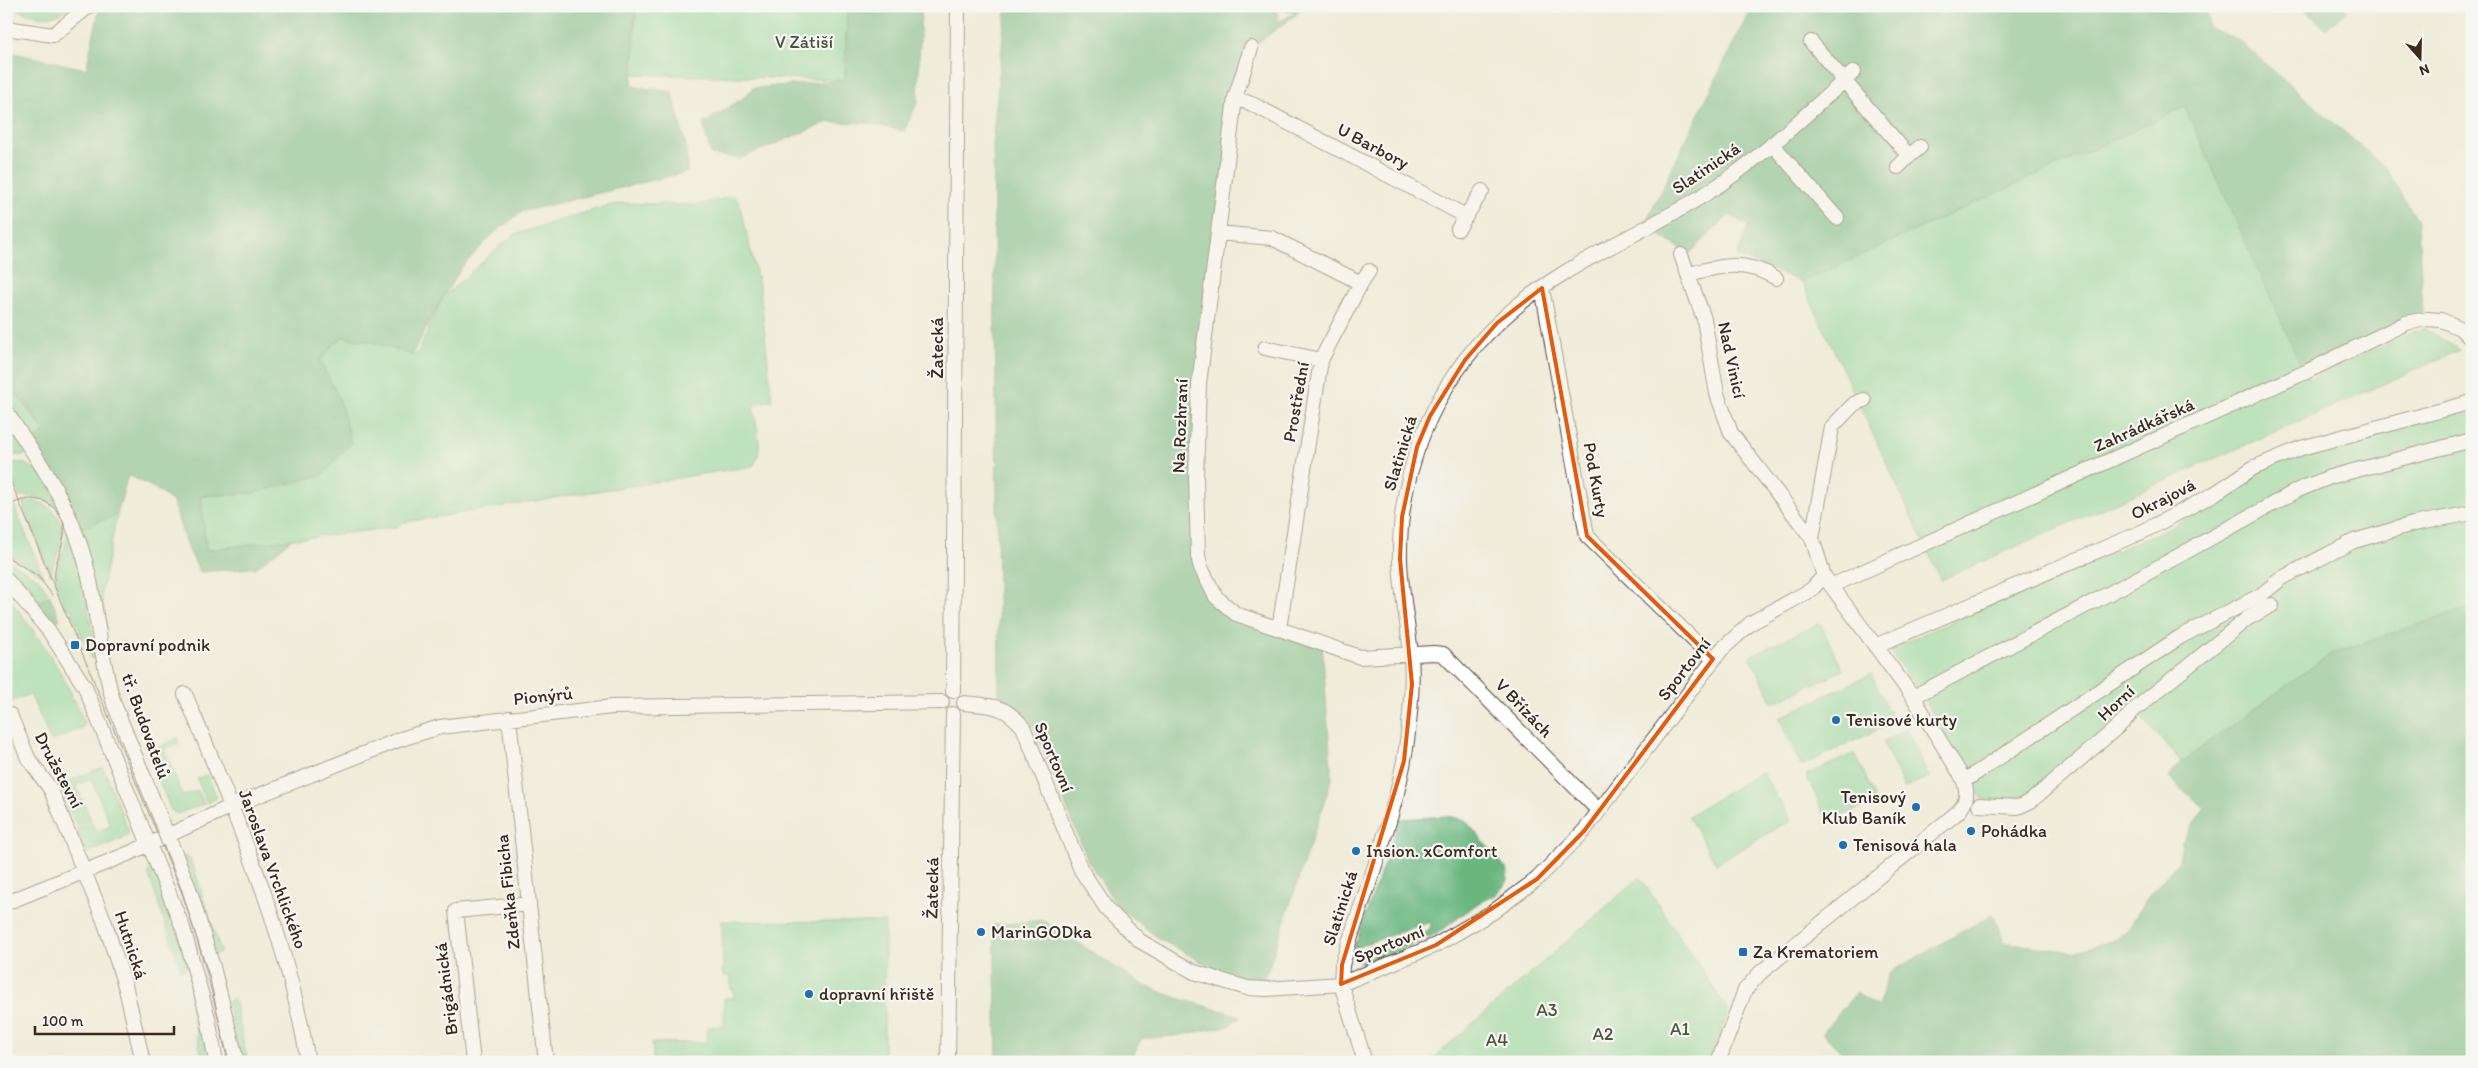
<svg xmlns="http://www.w3.org/2000/svg" width="2478" height="1068" font-family="Itim,sans-serif">
<rect width="100%" height="100%" fill="#f6f6f2"/>
<filter id="ink" filterUnits="userSpaceOnUse"><feTurbulence type="fractalNoise" baseFrequency=".02" numOctaves="2"/><feDisplacementMap in="SourceGraphic" scale="10" xChannelSelector="R" yChannelSelector="G"/><feConvolveMatrix kernelMatrix="1 2 1 2 8 2 1 2 1" color-interpolation-filters="sRGB"/></filter>
<filter id="wash" filterUnits="userSpaceOnUse"><feTurbulence type="fractalNoise" baseFrequency=".0096" numOctaves="4" result="noise"/><feDisplacementMap in="SourceGraphic" scale="20" xChannelSelector="R" yChannelSelector="G"/><feGaussianBlur stdDeviation="1.12" result="paint"/><feColorMatrix in="noise" values="0 0 0 0 0 0 0 0 0 0 0 0 0 0 0 0 0 1.4 0 .05"/><feComposite in="paint" operator="in"/></filter>
<g filter="url(#wash)">
<rect width="100%" height="100%" fill="#f0ecda"/>
<path fill="#82d496" stroke="#5e7f5a" d="M 14,6 L 70,6 C 56,21 28,19 14,6 Z
M 636,6 L 847,6 L 845,80 L 634,74 Z
M 2185,107 L 2308,379 L 2423,328 L 2460,350 L 1941,580 L 1802,282 Z
M 734,196 L 739,202 L 760,289 L 772,400 L 753,405 C 756,423 765,450 753,466 L 406,522 L 402,522 L 398,527 L 206,550 L 201,496 L 253,493 L 351,443 L 339,398 L 320,361 L 332,346 L 343,337 L 373,342 L 412,355 L 418,353 L 443,297 L 513,235 L 606,206 L 623,203 L 697,205 Z
M 6,368 L 16,393 L 45,432 L 34,441 L 6,400 Z
M 2472,409 L 2472,607 L 2330,654 L 2182,762 L 2132,707 L 2024,798 L 1982,800 L 1974,786 L 1972,777 L 1918,690 L 1890,651 L 1893,647 L 2173,526 L 2275,463 L 2313,450 Z
M 6,420 L 26,453 L 25,455 L 6,456 Z
M 6,461 L 23,463 L 40,471 L 56,497 L 79,559 L 97,657 L 91,659 L 70,607 L 66,609 C 62,599 56,586 56,576 C 57,564 63,553 66,542 C 72,513 48,492 20,497 Z
M 34,501 C 42,502 49,506 54,512 C 72,531 55,554 51,575 L 22,502 Z
M 14,505 L 43,576 L 6,553 L 6,511 Z
M 117,515 L 101,593 L 107,631 L 104,636 L 80,528 Z
M 6,559 L 39,579 L 50,596 L 40,601 C 20,594 6,582 6,559 Z
M 6,594 C 31,627 55,658 72,695 L 70,696 L 72,700 L 74,699 L 85,724 L 82,728 L 51,741 L 30,694 L 10,702 L 6,695 Z
M 1820,623 L 1843,670 L 1773,703 L 1750,656 Z
M 1871,674 L 1894,722 L 1801,766 L 1779,718 Z
M 1907,730 L 1929,777 L 1904,788 L 1883,742 Z
M 177,738 L 179,743 L 164,749 L 183,796 L 198,790 L 204,804 L 177,814 L 171,810 L 147,752 Z
M 1855,753 L 1876,801 L 1828,822 L 1806,775 Z
M 103,767 L 129,832 L 126,837 L 86,853 L 76,829 L 92,823 L 96,832 L 111,826 L 91,779 L 76,785 L 81,796 L 65,802 L 61,788 L 64,783 Z
M 1762,772 L 1791,820 L 1716,864 L 1688,816 Z
M 205,775 L 208,776 L 217,798 L 207,803 L 197,779 Z
M 82,799 L 91,820 L 77,826 L 66,805 Z
M 181,856 L 189,858 L 193,866 L 221,952 L 215,954 Z
M 153,868 L 169,907 L 188,968 L 181,970 L 148,873 L 149,870 Z
M 1640,877 L 1728,1010 L 1712,1062 L 1429,1062 Z
M 722,921 L 885,922 L 884,1062 L 653,1062 L 652,1043 L 707,1042 L 707,1027 L 724,1026 L 724,998 L 734,998 L 733,989 L 731,989 L 731,976 L 723,976 Z
M 234,999 L 248,1062 L 241,1062 L 227,1001 Z
M 198,1007 L 210,1062 L 203,1062 L 191,1008 Z"/>
<path fill="#69b67f" stroke="#52704e" d="M 100,6 L 635,6 L 632,86 L 672,92 L 687,149 L 687,172 L 521,212 L 491,236 L 462,267 L 443,297 L 412,355 L 373,342 L 343,337 L 332,346 L 320,361 L 339,398 L 351,443 L 322,475 L 253,493 L 201,496 L 206,550 L 292,539 L 256,568 L 200,572 L 186,545 L 173,502 L 156,489 L 128,475 L 117,515 L 80,528 L 62,486 L 34,441 L 45,431 L 16,393 L 6,368 L 6,51 L 86,69 Z
M 847,6 L 921,6 L 918,101 L 904,131 L 867,123 L 828,122 L 741,158 L 711,155 L 703,124 L 743,98 L 753,88 L 845,80 Z
M 1006,6 L 1278,6 L 1277,22 L 1296,13 L 1286,11 L 1286,6 L 1301,6 L 1298,13 L 1251,48 L 1235,98 L 1199,384 L 1198,556 L 1214,593 L 1241,615 L 1322,643 L 1332,779 L 1268,970 L 1258,986 L 1235,980 L 1161,940 L 1118,907 L 1088,861 L 1035,729 L 1024,713 L 999,697 L 993,135 Z
M 1752,6 L 2206,6 L 2209,28 L 2237,39 L 2385,167 L 2418,221 L 2423,313 L 2302,368 L 2185,107 L 1802,282 L 1737,256 L 1748,226 L 1729,215 L 1689,254 L 1644,225 Z
M 2301,6 L 2343,6 L 2348,11 L 2326,29 Z
M 30,591 L 40,601 L 50,596 L 60,619 L 54,623 L 62,632 L 57,635 L 24,595 Z
M 2472,607 L 2472,1062 L 1851,1062 L 1822,1033 L 1856,993 L 1878,1007 L 1889,973 L 1993,914 L 2004,942 L 2073,952 L 2117,939 L 2128,929 L 2148,897 L 2179,861 L 2182,842 L 2204,808 L 2168,777 L 2182,762 L 2330,654 Z
M 1447,816 L 1465,820 L 1508,871 L 1507,882 L 1497,894 L 1474,906 L 1438,933 L 1365,965 L 1358,963 C 1380,948 1407,943 1430,929 L 1430,922 L 1354,948 L 1400,819 Z
M 1043,920 L 1143,985 L 1175,997 L 1240,1016 L 1229,1026 L 1174,1036 L 1141,1039 L 1130,1062 L 997,1062 L 994,925 Z"/>
</g>
<g filter="url(#ink)">
<g fill="none" stroke-linecap="round" stroke-linejoin="round">
<g stroke="#56473a" stroke-width="16">
<path id="minor" d="M 6,28 L 53,35 L 89,6
M 1811,42 L 1909,156 L 1898,167
M 1251,48 L 1235,98 L 1199,384 L 1196,477 L 1198,556 L 1201,568 L 1216,597 L 1236,614 L 1360,657 L 1434,653 L 1443,654 L 1599,811
M 1235,98 L 1252,104 L 1466,216 L 1482,191
M 1772,144 L 1837,218
M 1909,156 L 1920,147
M 1458,229 L 1466,216
M 1218,233 L 1272,238 L 1361,283 L 1321,360 L 1279,629
M 1681,255 L 1704,319 L 1717,394 L 1731,433 L 1812,538
M 1689,274 C 1723,265 1744,260 1776,278
M 1361,283 L 1369,271
M 1542,288 L 1587,536 L 1713,659
M 1265,348 L 1321,360
M 6,412 C 44,467 76,514 90,581 C 98,622 102,663 114,704 L 189,888 L 213,967 L 237,1062
M 6,579 L 49,631 L 85,687 L 183,928 L 208,1018 L 216,1062
M 1831,586 L 2308,371 L 2406,323 L 2427,319 L 2441,320 L 2460,328 L 2472,340
M 1875,646 L 2144,531 L 2214,494 L 2253,468 L 2301,448 L 2472,402
M 953,691 L 958,6
M 185,694 C 235,814 287,933 308,1062
M 1913,697 L 2142,576 L 2298,490 L 2330,477 L 2472,440
M 964,703 C 992,706 1004,704 1023,727 L 1081,870 L 1107,909 L 1140,941 L 1194,972 L 1247,988 L 1266,989 L 1341,984 L 1436,945 L 1493,912 L 1537,879 L 1584,831 L 1721,650 L 1751,623 L 1811,590 L 1824,576
M 10,715 L 28,758 L 51,790 L 105,923 L 126,989 L 143,1062
M 509,718 L 546,1062
M 1964,781 L 2180,637 L 2261,595 L 2282,578 L 2354,541 L 2413,524 L 2472,513
M 1979,805 L 2018,807 L 2031,801 L 2121,724 L 2135,709 L 2248,618 L 2272,605
M 6,903 L 130,853 L 232,806 L 401,739 L 440,727 L 612,707 L 942,702
M 473,1062 L 456,911 L 528,904
M 948,1062 L 953,714
M 1365,1062 L 1341,984 L 1342,965 C 1364,891 1400,809 1408,733 C 1411,707 1413,681 1411,655 C 1408,623 1401,592 1400,560 C 1398,471 1434,384 1498,323 C 1558,265 1638,237 1707,193 C 1761,159 1807,113 1854,72
M 1718,1062 L 1745,990 L 1760,973 L 1958,812 C 1969,800 1968,789 1961,775 L 1913,697 L 1824,576 L 1812,538 L 1832,427 L 1854,404 L 1864,400"/>
</g>
<use href="#minor" stroke="#fff" stroke-width="14"/>
<path stroke="#3b2a1e" stroke-width="1" d="M 6,470 L 182,893 L 210,979 L 228,1062
M 6,508 C 16,501 27,497 39,500 C 46,501 51,505 56,510 C 77,533 51,557 55,581
M 6,556 L 38,576 L 53,596"/>
</g>
</g>
<path d="M0 0H2478V1068H0ZM 1542,288 L 1587,536 L 1713,659 L 1584,831 L 1537,879 L 1436,945 L 1341,984 L 1342,965 L 1404,761 L 1412,684 L 1400,559 L 1402,517 L 1417,447 L 1430,416 L 1465,360 L 1497,323 Z" fill="#f0ecda" fill-opacity=".55" fill-rule="evenodd"/>
<path fill="none" stroke="#e8590c" stroke-width="4" stroke-linejoin="round" d="M 1542,288 L 1587,536 L 1713,659 L 1584,831 L 1537,879 L 1436,945 L 1341,984 L 1342,965 L 1404,761 L 1412,684 L 1400,559 L 1402,517 L 1417,447 L 1430,416 L 1465,360 L 1497,323 Z"/>
<g fill="#1f6fb2" stroke="#f6f6f2" stroke-width="2">
<rect x="70" y="640" width="10" height="10" rx="2.5"/>
<circle cx="1836" cy="720" r="5"/>
<circle cx="1916" cy="807" r="5"/>
<circle cx="1971" cy="831" r="5"/>
<circle cx="1843" cy="845" r="5"/>
<circle cx="1356" cy="851" r="5"/>
<circle cx="981" cy="932" r="5"/>
<rect x="1738" y="947" width="10" height="10" rx="2.5"/>
<circle cx="809" cy="994" r="5"/>
</g>
<g text-anchor="middle" stroke-width="4.5" stroke-linejoin="round" paint-order="stroke">
<g font-size="18" fill="#4d543c" stroke="#f6f6f2">
<text x="804" y="48">V Zátiší</text>
<text x="1547" y="1016">A3</text>
<text x="1680" y="1035">A1</text>
<text x="1603" y="1040">A2</text>
<text x="1497" y="1046">A4</text>
</g>
<g font-size="18" fill="#3b2a1e" stroke="#f6f6f2">
<text transform="translate(1373 146) rotate(28)" y="6">U Barbory</text>
<text transform="translate(1706 168) rotate(-34)" y="6">Slatinická</text>
<text transform="translate(937 348) rotate(-90)" y="6">Žatecká</text>
<text transform="translate(1732 360) rotate(78)" y="6">Nad Vinicí</text>
<text transform="translate(1296 402) rotate(-80)" y="6">Prostřední</text>
<text transform="translate(2144 425) rotate(-24)" y="6">Zahrádkářská</text>
<text transform="translate(1180 426) rotate(-88)" y="6">Na Rozhraní</text>
<text transform="translate(1400 453) rotate(-73)" y="6">Slatinická</text>
<text transform="translate(1596 480) rotate(80)" y="6">Pod Kurty</text>
<text transform="translate(2163 499) rotate(-27)" y="6">Okrajová</text>
<text transform="translate(1684 669) rotate(-52)" y="6">Sportovní</text>
<text transform="translate(543 696) rotate(-6)" y="6">Pionýrů</text>
<text transform="translate(2116 703) rotate(-43)" y="6">Horní</text>
<text transform="translate(1524 708) rotate(46)" y="6">V Břízách</text>
<text transform="translate(146 726) rotate(70)" y="6">tř. Budovatelů</text>
<text transform="translate(1054 757) rotate(67)" y="6">Sportovní</text>
<text transform="translate(59 770) rotate(62)" y="6">Družstevní</text>
<text transform="translate(273 869) rotate(70)" y="6">Jaroslava Vrchlického</text>
<text transform="translate(932 888) rotate(-89)" y="6">Žatecká</text>
<text transform="translate(508 892) rotate(-96)" y="6">Zdeňka Fibicha</text>
<text transform="translate(1340 908) rotate(-72)" y="6">Slatinická</text>
<text transform="translate(1389 944) rotate(-22)" y="6">Sportovní</text>
<text transform="translate(131 945) rotate(72)" y="6">Hutnická</text>
<text transform="translate(446 989) rotate(-97)" y="6">Brigádnická</text>
</g>
<g font-size="18" fill="#3b2a1e" stroke="#f6f6f2" text-anchor="start">
<text x="85" y="651">Dopravní podnik</text>
<text x="1846" y="726">Tenisové kurty</text>
<text x="1906" y="803" text-anchor="end">Tenisový<tspan x="1906" dy="21">Klub Baník</tspan></text>
<text x="1981" y="837">Pohádka</text>
<text x="1853" y="851">Tenisová hala</text>
<text x="1366" y="857">Insion. xComfort</text>
<text x="991" y="938">MarinGODka</text>
<text x="1753" y="958">Za Krematoriem</text>
<text x="819" y="1000">dopravní hřiště</text>
</g>
</g>
<rect width="2478" height="1068" fill="none" stroke="#f6f6f2" stroke-width="25"/>
<g transform="translate(2420 58) rotate(160)" stroke="#f6f6f2" stroke-width="4" paint-order="stroke">
<path d="M0-4L9 19L0 12L-9 19Z" fill="#3b2a1e"/>
<text y="-8" font-size="14" font-weight="bold" text-anchor="middle" fill="#3b2a1e">N</text>
</g>
<path d="M35 1026v8h139v-8" fill="none" stroke="#3b2a1e" stroke-width="2.5"/>
<text x="42" y="1026" font-size="15" fill="#3b2a1e" stroke="#f6f6f2" stroke-width="4" paint-order="stroke">100 m</text>
</svg>
